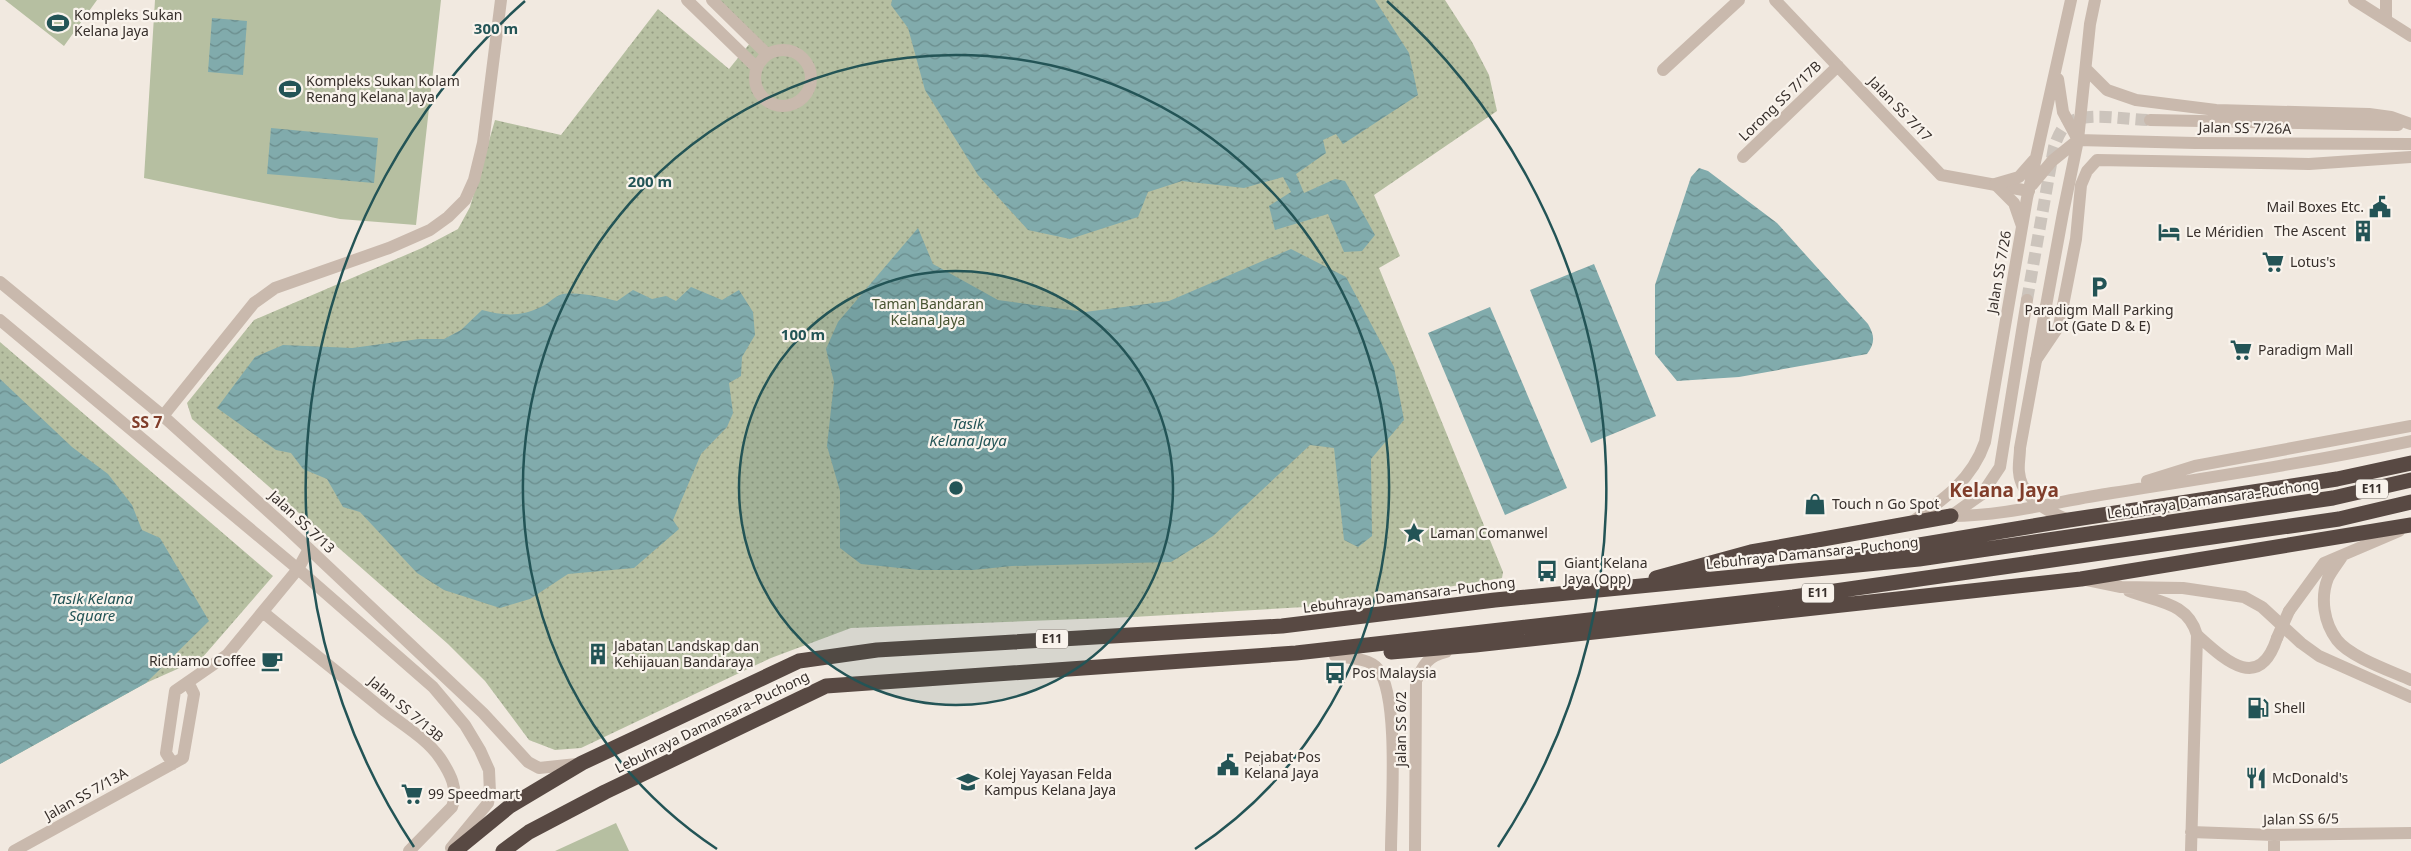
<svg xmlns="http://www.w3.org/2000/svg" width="2411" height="851" font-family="'Noto Sans',sans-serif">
<defs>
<pattern id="grass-dots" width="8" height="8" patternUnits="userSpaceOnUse" patternTransform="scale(1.25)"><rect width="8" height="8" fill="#b6bfa1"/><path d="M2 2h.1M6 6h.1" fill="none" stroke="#959c83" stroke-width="1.8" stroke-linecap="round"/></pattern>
<pattern id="water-waves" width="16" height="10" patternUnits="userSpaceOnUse" patternTransform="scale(1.25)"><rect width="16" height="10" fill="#81abac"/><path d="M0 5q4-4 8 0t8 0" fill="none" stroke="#6a8c8c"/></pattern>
</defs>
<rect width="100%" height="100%" fill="#f1e9e0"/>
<path fill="url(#grass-dots)" d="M 715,0 L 1445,0 L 1472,42 L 1489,75 L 1497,111 L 1374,195 L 1400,256 L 1379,268 L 1503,572 L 1502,578 L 1339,605 L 1133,617 L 851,628 L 771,658 L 581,748 L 555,750 L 529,740 L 485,681 L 448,644 L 192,419 L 187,403 L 254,320 L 422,248 L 458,229 L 470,207 L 495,120 L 561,135 L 658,9 L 729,69 L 755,37 Z
M 0,342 L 273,576 L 202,658 L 146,683 L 0,764 Z"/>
<path fill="#b6bfa1" d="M 5,0 L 97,0 L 64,46 Z
M 155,0 L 441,0 L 416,225 L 340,219 L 144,178 Z
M 616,823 L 629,851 L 555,851 Z"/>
<path fill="url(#water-waves)" d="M 892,0 L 1375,0 L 1409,53 L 1418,95 L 1343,144 L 1336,134 L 1323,140 L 1326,153 L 1296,174 L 1304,193 L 1335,179 L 1345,181 L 1375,235 L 1362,251 L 1344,252 L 1328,214 L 1275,230 L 1269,206 L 1291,192 L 1283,177 L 1244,188 L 1182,181 L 1148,192 L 1138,217 L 1070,239 L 1028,230 L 978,175 L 925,90 L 908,28 L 891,5 Z
M 212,18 L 247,21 L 243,75 L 208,72 Z
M 271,128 L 378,138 L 374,183 L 267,174 Z
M 1699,168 L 1708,171 L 1777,223 L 1868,324 C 1875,336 1875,343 1867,354 L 1739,377 L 1677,381 L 1655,354 L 1655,285 L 1691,177 Z
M 918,228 L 933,264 L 998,300 L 1085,312 L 1169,301 L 1291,249 L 1346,277 L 1394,367 L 1404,420 L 1371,459 L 1372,536 L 1358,547 L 1344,540 L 1334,448 L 1310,445 L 1213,536 L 1171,562 L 1012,566 L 973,570 L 919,570 L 861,564 L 840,548 L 840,491 L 827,446 L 834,382 L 826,349 L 838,322 Z
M 1594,264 L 1656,416 L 1591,443 L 1530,290 Z
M 691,287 L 722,300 L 739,290 L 753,312 L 755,335 L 742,357 L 741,376 L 729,383 L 733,413 L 727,427 L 701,454 L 673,520 L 679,529 L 634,568 L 568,574 L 530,599 L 500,608 L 444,590 L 417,573 L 360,512 L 343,507 L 327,479 L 303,469 L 291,453 L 276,450 L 217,408 L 255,357 L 283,345 L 352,348 L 419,339 L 444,339 L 461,330 L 482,310 C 504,316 522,317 543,306 C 549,303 556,295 563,294 C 581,292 600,297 617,301 L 633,290 L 652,299 L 666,296 L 676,301 Z
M 1490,307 L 1567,488 L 1505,515 L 1428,333 Z
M 0,379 L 72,447 L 108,474 L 132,505 L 142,530 L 160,538 L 209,621 L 146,683 L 0,764 Z"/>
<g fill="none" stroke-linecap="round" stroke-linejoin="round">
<path stroke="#ccc4bc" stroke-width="12" stroke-dasharray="12 6" stroke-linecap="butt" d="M 2027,300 L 2054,147 C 2057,139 2061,128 2068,123 C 2085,111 2129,120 2150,120"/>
<path stroke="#c9b9ad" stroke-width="12" d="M 687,0 L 757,68
M 712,0 L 767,54
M 1775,0 L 1941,175 L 2029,191
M 2354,0 L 2411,36
M 2386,20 L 2386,0
M755 78a28 28 0 1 1 56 0a28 28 0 1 1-56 0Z
M 1663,70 L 1739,0
M 1743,157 L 1838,66
M 2036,360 L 2059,326 L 2076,239 L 2081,185 L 2087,171 L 2097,160 L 2309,164 L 2411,157
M 163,416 L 254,303 L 275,288 L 389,248 L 430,230 L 448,217 L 465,200 L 474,180 L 483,143 L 501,0
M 2147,481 L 2195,466 L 2411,426
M 1951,516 C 2005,516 2059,501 2112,493 C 2212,477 2312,462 2411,441
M 2343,555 C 2338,563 2332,570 2328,578 C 2320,598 2324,623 2337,640 C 2350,657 2391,671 2411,680
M 2087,580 L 2121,587 L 2183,588 L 2244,597 L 2262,607 L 2301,643 L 2319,656 L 2411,697
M 2129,591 C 2157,602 2188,602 2197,635 L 2191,851
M 2289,611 L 2324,563 L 2399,531
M 264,613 C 304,646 345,678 385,711 C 403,725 427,739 440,758 C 450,773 459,789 452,807 L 409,851
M 2197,635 C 2225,660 2259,693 2277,638
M 188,682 L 227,655 L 298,569 L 309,549
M 2191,832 L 2274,835 L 2411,833
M 14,851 L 183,758 L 194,694 L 188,682 L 175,691 L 166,753 L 173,764
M 2274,851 L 2274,835"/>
<path stroke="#c9b9ad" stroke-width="12" d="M 2087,70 L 2107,90 L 2136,100 L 2216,110 L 2369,114 L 2391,117 L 2411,124
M 2058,79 L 2063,112 L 2078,140
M 2150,120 L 2398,125
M 1995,184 L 2014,203 L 2022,226
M 1995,184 L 2019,177 L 2034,160
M 2032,185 L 2052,161 L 2078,140 L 2195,143 L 2411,144
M 0,282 L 163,416 L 289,530 L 483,713 L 528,762 L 539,768 L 577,764
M 0,320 L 298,569 L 433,687 L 465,725 L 480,750 L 489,770 L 490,793 L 488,803 L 451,848
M 1951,516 L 1982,494 L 2000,467 L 2027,300
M 2069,520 C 2048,512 2021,498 2019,472 C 2018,465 2020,456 2020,448 L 2063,213 L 2078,140 L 2090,24 L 2095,0
M 1912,522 C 1943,500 1972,480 1985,442 L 2027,198 L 2071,0
M 1335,656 C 1348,658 1370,658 1378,669 C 1400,698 1391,811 1391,851
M 1415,851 L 1416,681 C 1423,665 1428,656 1446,652"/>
<path stroke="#584943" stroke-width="15" d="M 1853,556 L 2069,520 L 2337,479 L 2411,463
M 1656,578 L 1751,552 L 1951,516
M 1391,652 L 1475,645 L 2081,579 L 2411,525
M 455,851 L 510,806 L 582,763 L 799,661 L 877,650 L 1282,626 L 1495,600 L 1919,559 L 2333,498 L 2411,480
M 503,851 L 529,832 L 605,792 L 826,686 L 1296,653 L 1793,597 L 2339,519 L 2411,502"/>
<path stroke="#c9b9ad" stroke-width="12" d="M 2277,638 L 2289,611"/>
</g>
<circle cx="956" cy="488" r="217" fill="#235456" fill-opacity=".12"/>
<g fill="none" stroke="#235456" stroke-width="2.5">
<circle cx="956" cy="488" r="217"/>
<path d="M717 849A433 433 0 1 1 1195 849"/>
<path d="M414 847A650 650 0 0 1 525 1M1387 1A650 650 0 0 1 1498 847"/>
</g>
<defs>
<g id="stadium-bare" transform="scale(1.725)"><path d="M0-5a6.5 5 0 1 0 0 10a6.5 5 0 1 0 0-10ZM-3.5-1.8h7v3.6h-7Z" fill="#235456" stroke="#f9f3ec" stroke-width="2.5" paint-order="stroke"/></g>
<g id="civic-bare" transform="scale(1.725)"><path d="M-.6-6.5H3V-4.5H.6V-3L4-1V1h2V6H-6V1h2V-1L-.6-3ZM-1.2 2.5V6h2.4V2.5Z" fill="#235456" stroke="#f9f3ec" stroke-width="2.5" paint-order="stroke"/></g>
<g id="building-bare" transform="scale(1.725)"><path d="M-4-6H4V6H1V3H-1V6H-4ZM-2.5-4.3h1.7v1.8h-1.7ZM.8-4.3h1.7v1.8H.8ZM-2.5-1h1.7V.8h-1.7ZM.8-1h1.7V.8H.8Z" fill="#235456" stroke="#f9f3ec" stroke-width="2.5" paint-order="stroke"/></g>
<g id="hotel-bare" transform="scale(1.725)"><path d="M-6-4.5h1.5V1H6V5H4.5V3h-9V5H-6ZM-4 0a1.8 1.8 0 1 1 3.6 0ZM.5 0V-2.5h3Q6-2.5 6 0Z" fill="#235456" stroke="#f9f3ec" stroke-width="2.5" paint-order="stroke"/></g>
<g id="supermarket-bare" transform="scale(1.725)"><path d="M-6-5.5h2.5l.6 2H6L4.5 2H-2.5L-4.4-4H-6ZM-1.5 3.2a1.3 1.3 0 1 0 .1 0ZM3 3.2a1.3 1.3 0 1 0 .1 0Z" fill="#235456" stroke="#f9f3ec" stroke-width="2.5" paint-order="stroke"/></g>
<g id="parking-bare" transform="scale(1.725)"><path d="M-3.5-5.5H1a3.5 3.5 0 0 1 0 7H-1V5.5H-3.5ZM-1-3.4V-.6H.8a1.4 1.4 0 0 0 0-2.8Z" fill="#235456" stroke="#f9f3ec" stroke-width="2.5" paint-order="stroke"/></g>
<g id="shop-bare" transform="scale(1.725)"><path d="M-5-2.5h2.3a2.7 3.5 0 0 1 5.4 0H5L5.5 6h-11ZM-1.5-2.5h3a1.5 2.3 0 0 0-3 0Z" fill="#235456" stroke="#f9f3ec" stroke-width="2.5" paint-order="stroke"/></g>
<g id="sight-bare" transform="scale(1.725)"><path d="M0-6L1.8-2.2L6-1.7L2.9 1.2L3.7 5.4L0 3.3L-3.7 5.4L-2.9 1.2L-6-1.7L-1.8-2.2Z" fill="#235456" stroke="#f9f3ec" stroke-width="2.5" paint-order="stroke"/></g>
<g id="bus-bare" transform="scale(1.725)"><path d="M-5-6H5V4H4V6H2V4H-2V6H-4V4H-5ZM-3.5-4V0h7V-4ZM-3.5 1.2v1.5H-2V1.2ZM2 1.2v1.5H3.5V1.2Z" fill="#235456" stroke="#f9f3ec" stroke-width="2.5" paint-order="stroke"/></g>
<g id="cafe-bare" transform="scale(1.725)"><path d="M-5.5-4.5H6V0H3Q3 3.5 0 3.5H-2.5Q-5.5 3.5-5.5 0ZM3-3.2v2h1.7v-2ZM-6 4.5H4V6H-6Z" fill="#235456" stroke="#f9f3ec" stroke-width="2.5" paint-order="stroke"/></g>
<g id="fuel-bare" transform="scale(1.725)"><path d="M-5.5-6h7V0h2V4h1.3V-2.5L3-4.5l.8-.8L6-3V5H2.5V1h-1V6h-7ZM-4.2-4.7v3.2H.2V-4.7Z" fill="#235456" stroke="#f9f3ec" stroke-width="2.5" paint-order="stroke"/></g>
<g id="restaurant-bare" transform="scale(1.725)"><path d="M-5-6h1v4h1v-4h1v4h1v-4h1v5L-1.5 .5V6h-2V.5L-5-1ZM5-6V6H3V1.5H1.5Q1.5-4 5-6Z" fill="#235456" stroke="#f9f3ec" stroke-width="2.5" paint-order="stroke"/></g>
<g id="university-bare" transform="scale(1.725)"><path d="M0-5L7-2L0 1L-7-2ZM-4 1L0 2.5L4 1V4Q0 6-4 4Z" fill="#235456" stroke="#f9f3ec" stroke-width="2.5" paint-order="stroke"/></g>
</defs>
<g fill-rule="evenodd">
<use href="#stadium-bare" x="58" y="23"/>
<use href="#stadium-bare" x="290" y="89"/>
<use href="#civic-bare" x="2380" y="207"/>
<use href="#building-bare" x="2363" y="231"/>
<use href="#hotel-bare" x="2169" y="232"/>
<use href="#supermarket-bare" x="2273" y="262"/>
<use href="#parking-bare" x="2099" y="287"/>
<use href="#supermarket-bare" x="2241" y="350"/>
<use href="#shop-bare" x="1815" y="504"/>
<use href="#sight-bare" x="1414" y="533"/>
<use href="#bus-bare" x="1547" y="571"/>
<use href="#building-bare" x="598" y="654"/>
<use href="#cafe-bare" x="272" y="661"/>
<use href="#bus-bare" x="1335" y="673"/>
<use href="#fuel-bare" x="2258" y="708"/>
<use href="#civic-bare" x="1228" y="765"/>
<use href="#restaurant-bare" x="2256" y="778"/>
<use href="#university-bare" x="968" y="782"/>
<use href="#supermarket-bare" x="412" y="794"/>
</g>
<g text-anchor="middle" stroke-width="4.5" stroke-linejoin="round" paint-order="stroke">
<g fill="#f9f3ec" stroke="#716a65" stroke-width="1">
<rect x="2356" y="479.5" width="32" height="19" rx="4"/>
<rect x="1802" y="583.5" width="32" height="19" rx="4"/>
<rect x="1036" y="629.5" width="32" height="19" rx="4"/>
</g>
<g font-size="12" font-weight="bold" fill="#372f2b">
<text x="2372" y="493">E11</text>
<text x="1818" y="597">E11</text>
<text x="1052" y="643">E11</text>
</g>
<g font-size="14" fill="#372f2b" stroke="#f9f3ec" text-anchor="start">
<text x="74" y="20">Kompleks Sukan<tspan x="74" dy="16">Kelana Jaya</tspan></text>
<text x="306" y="86">Kompleks Sukan Kolam<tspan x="306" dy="16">Renang Kelana Jaya</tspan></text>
<text x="2364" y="212" text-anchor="end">Mail Boxes Etc.</text>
<text x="2346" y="236" text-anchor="end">The Ascent</text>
<text x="2186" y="237">Le Méridien</text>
<text x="2290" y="267">Lotus's</text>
<text x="2099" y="315" text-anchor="middle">Paradigm Mall Parking<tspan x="2099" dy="16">Lot (Gate D &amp; E)</tspan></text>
<text x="2258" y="355">Paradigm Mall</text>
<text x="1832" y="509">Touch n Go Spot</text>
<text x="1430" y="538">Laman Comanwel</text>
<text x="1564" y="568">Giant Kelana<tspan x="1564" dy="16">Jaya (Opp)</tspan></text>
<text x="614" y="651">Jabatan Landskap dan<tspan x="614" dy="16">Kehijauan Bandaraya</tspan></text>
<text x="256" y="666" text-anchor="end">Richiamo Coffee</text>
<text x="1352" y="678">Pos Malaysia</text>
<text x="2274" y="713">Shell</text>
<text x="1244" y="762">Pejabat Pos<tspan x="1244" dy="16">Kelana Jaya</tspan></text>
<text x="984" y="779">Kolej Yayasan Felda<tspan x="984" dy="16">Kampus Kelana Jaya</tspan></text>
<text x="2272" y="783">McDonald's</text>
<text x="428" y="799">99 Speedmart</text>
</g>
<g font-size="14" fill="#372f2b" stroke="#f9f3ec">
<text transform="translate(1780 101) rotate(-44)" y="5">Lorong SS 7/17B</text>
<text transform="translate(1900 109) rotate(46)" y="5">Jalan SS 7/17</text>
<text transform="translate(2245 128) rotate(1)" y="5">Jalan SS 7/26A</text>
<text transform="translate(1999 272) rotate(-80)" y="5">Jalan SS 7/26</text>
<text transform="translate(2213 499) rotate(-8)" y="5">Lebuhraya Damansara–Puchong</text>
<text transform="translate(302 522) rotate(43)" y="5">Jalan SS 7/13</text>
<text transform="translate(1812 553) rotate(-6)" y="5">Lebuhraya Damansara–Puchong</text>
<text transform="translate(1409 595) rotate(-7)" y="5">Lebuhraya Damansara–Puchong</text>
<text transform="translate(406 709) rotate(40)" y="5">Jalan SS 7/13B</text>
<text transform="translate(712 722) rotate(-26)" y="5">Lebuhraya Damansara–Puchong</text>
<text transform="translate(1401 729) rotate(-90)" y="5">Jalan SS 6/2</text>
<text transform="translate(86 794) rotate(-29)" y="5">Jalan SS 7/13A</text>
<text transform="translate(2301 819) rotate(-1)" y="5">Jalan SS 6/5</text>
</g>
<g font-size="14" fill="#485431" stroke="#f9f3ec">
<text x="928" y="309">Taman Bandaran<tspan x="928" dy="16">Kelana Jaya</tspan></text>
</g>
<g font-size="15" font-style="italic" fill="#235456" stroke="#f9f3ec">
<text x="968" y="429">Tasik<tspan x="968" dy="17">Kelana Jaya</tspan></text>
<text x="92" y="604">Tasik Kelana<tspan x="92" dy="17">Square</tspan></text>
</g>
<g font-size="16" font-weight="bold" fill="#803d2a" stroke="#f9f3ec">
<text x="147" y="428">SS 7</text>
</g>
<g font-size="19" font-weight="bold" fill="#803d2a" stroke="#f9f3ec">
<text x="2004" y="497">Kelana Jaya</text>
</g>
</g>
<circle cx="956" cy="488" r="8" fill="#235456" stroke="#f9f3ec" stroke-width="2.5"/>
<g font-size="15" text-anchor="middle" font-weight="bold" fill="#235456" stroke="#f9f3ec" stroke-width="4.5" stroke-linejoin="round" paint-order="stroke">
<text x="496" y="34">300 m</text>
<text x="650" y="187">200 m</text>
<text x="803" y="340">100 m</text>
</g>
</svg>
